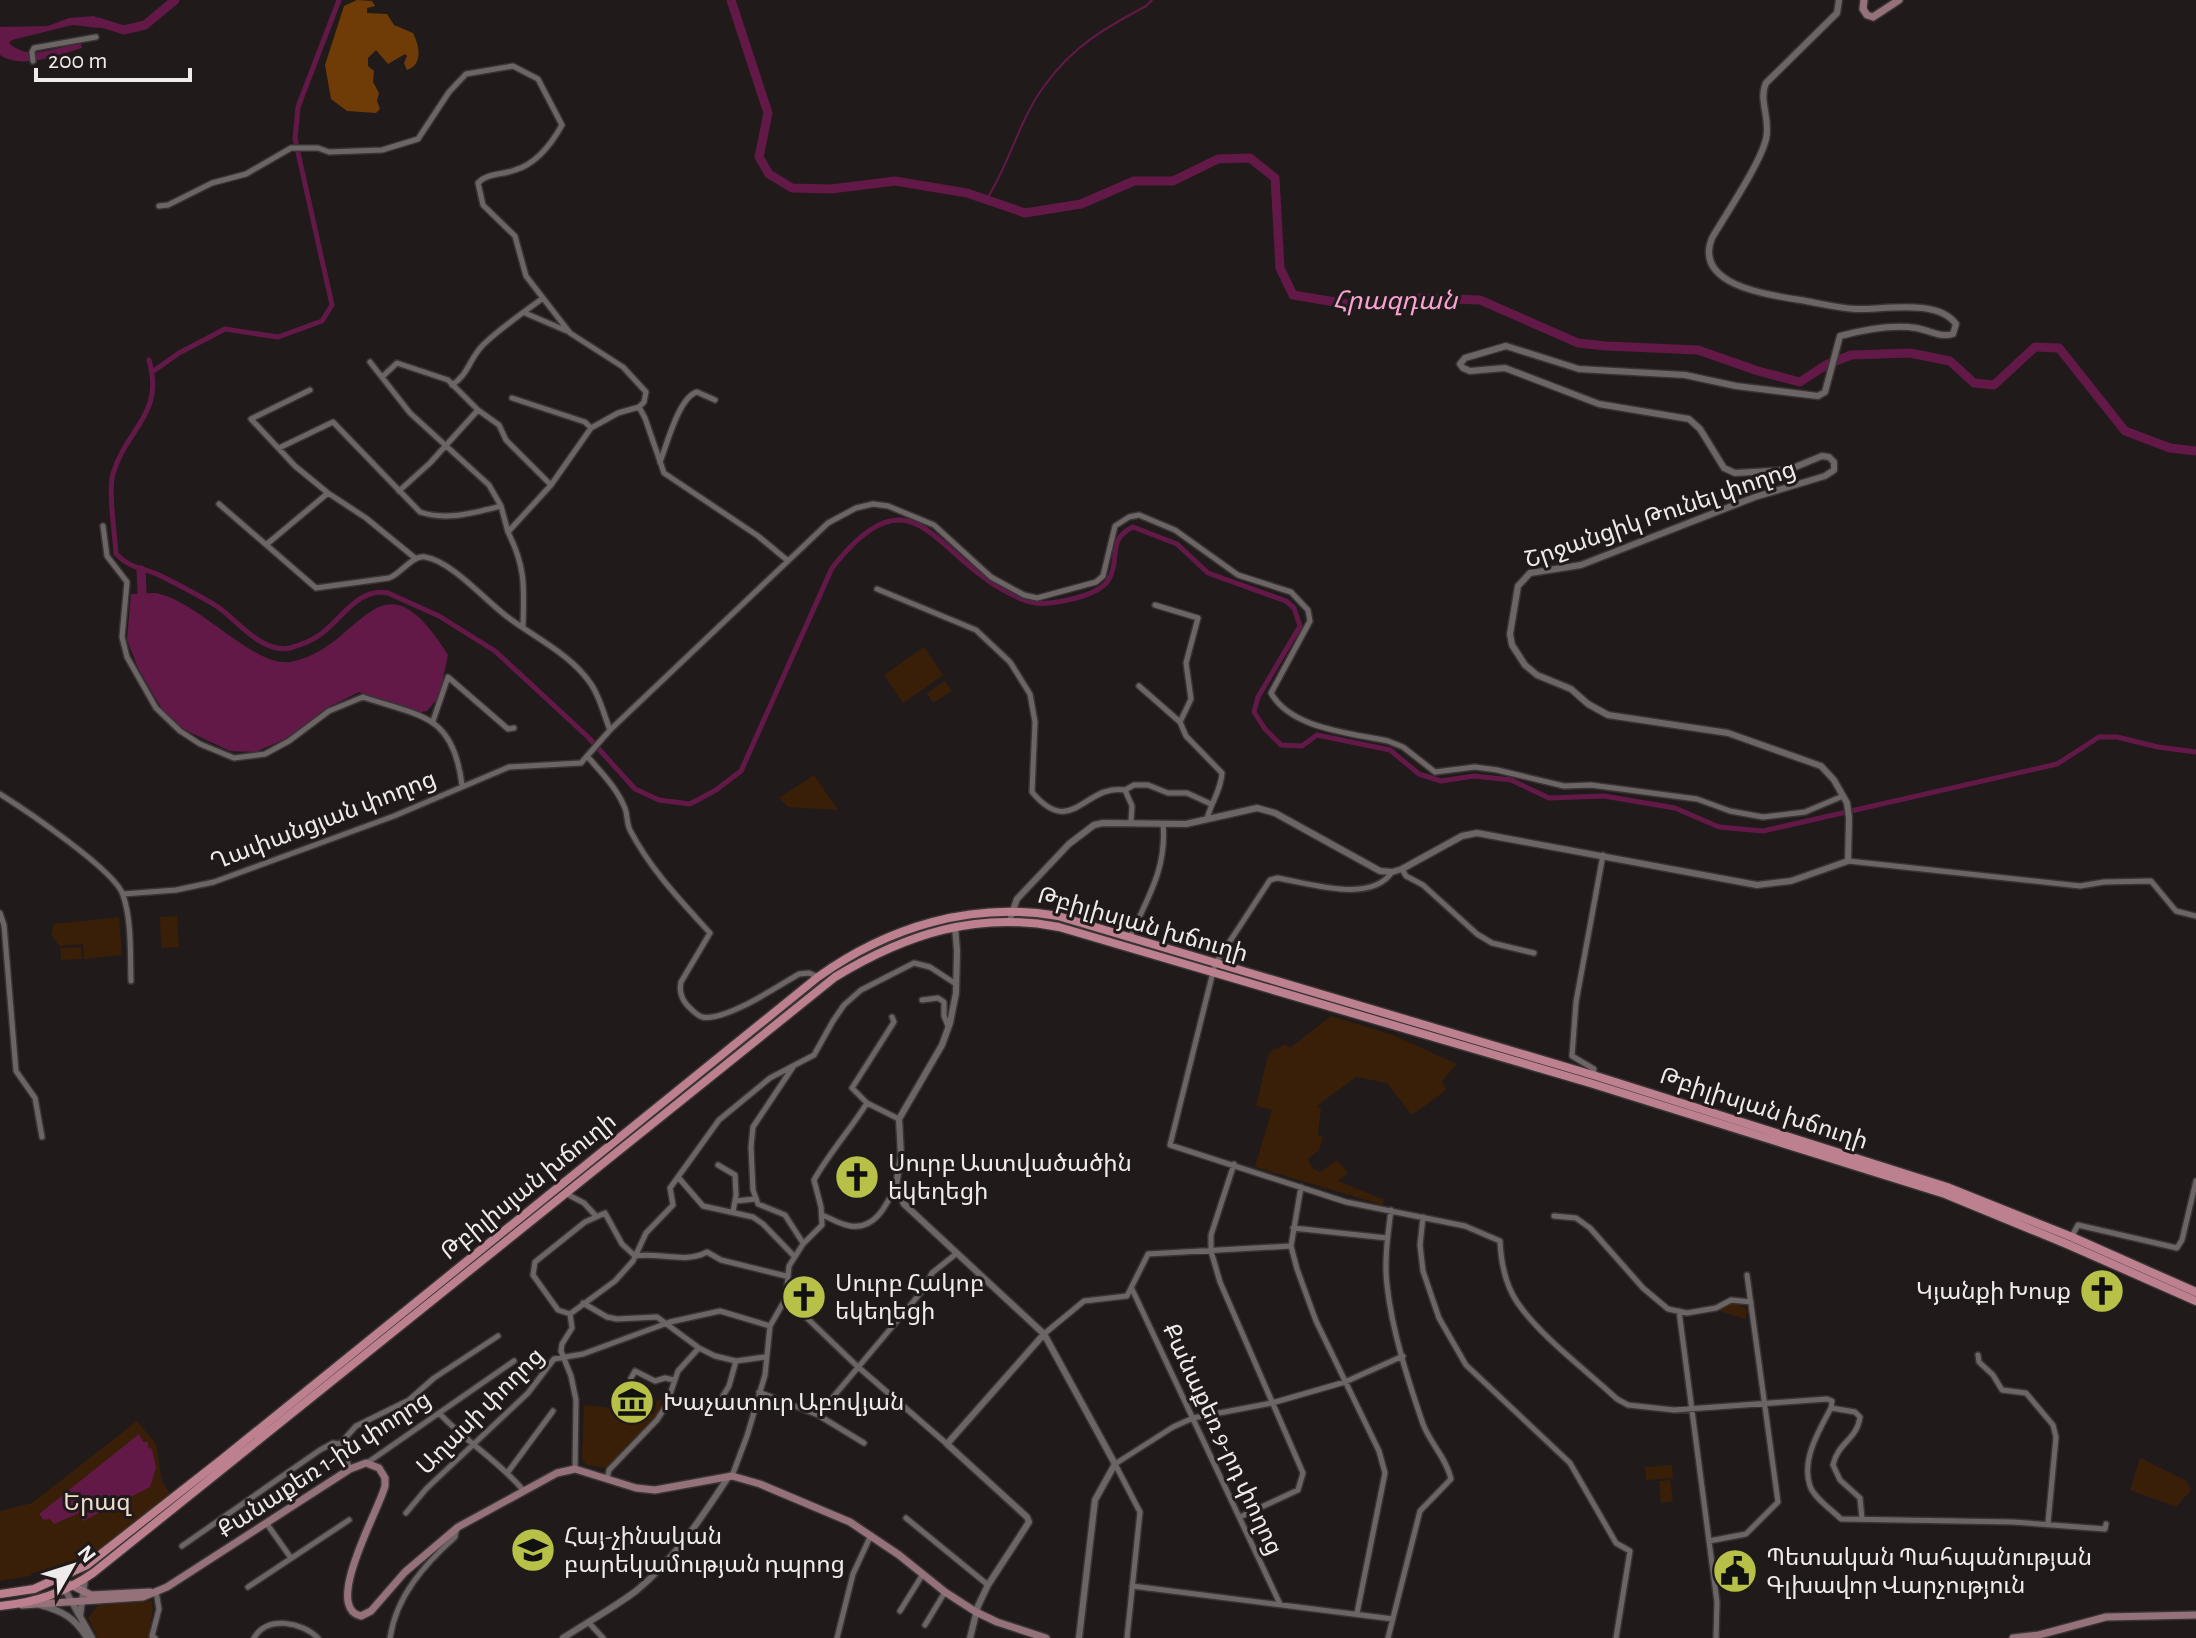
<svg xmlns="http://www.w3.org/2000/svg" width="2196" height="1638" font-family="'Alegreya Sans','Noto Sans Armenian',sans-serif">
<rect width="100%" height="100%" fill="#211a1a"/>
<path fill="#391f08" d="M 924,647 L 943,675 L 903,703 L 884,675 Z
M 945,681 L 952,691 L 933,703 L 927,693 Z
M 814,775 L 838,810 L 788,807 L 779,798 Z
M 177,916 L 179,947 L 161,948 L 160,917 Z
M 119,917 L 122,955 L 84,959 L 83,944 L 59,946 L 51,934 L 54,924 Z
M 81,947 L 82,959 L 61,960 L 60,948 Z
M 1331,1016 L 1393,1035 L 1457,1064 L 1442,1081 L 1446,1090 L 1412,1115 L 1387,1083 L 1356,1077 L 1317,1106 L 1321,1109 L 1318,1135 L 1323,1136 L 1319,1150 L 1308,1159 L 1313,1169 L 1320,1172 L 1337,1160 L 1348,1173 L 1338,1181 L 1384,1200 L 1383,1205 L 1255,1167 L 1272,1110 L 1256,1106 L 1268,1055 L 1275,1048 L 1277,1049 L 1285,1044 L 1290,1048 Z
M 1728,1304 L 1738,1304 L 1747,1310 L 1746,1319 L 1716,1310 Z
M 657,1399 L 662,1401 L 657,1418 L 607,1468 L 586,1465 L 582,1458 L 584,1405 L 654,1413 Z
M 137,1421 L 156,1444 L 162,1481 L 170,1494 L 99,1552 L 58,1571 L 0,1581 L 0,1511 L 32,1503 Z
M 2140,1458 L 2187,1481 L 2191,1490 L 2176,1507 L 2130,1490 Z
M 1672,1465 L 1673,1478 L 1646,1480 L 1645,1467 Z
M 1670,1480 L 1673,1501 L 1661,1503 L 1659,1481 Z
M 152,1601 L 153,1609 L 148,1638 L 98,1638 L 88,1618 L 98,1605 Z"/>
<path fill="#6f3c07" d="M 357,0 L 372,1 L 375,6 L 367,8 L 367,13 L 387,14 L 394,25 L 413,33 C 419,45 424,64 407,70 L 404,63 L 407,56 L 405,54 L 388,64 L 376,50 L 368,58 L 368,66 L 374,71 L 373,82 L 379,93 L 377,101 L 380,109 L 376,113 L 347,111 L 331,99 L 325,65 L 344,6 Z"/>
<path fill="#621947" d="M 94,16 L 107,25 L 99,28 L 72,25 L 12,40 L 9,43 C 30,63 56,45 81,44 L 82,48 C 58,55 22,70 0,55 L 0,27 L 48,26 L 69,18 Z
M 155,593 C 198,600 254,668 290,662 C 363,650 378,543 448,655 L 439,697 L 427,711 L 416,713 L 359,692 L 329,707 L 290,737 L 255,752 L 230,751 L 185,730 L 166,716 L 138,668 L 127,640 L 131,594 Z
M 139,1434 L 143,1442 L 148,1442 L 148,1447 L 152,1449 L 156,1468 L 150,1487 L 83,1521 L 79,1513 L 54,1524 L 50,1519 L 44,1520 L 39,1514 Z"/>
<g fill="none" stroke-linecap="round" stroke-linejoin="round">
<path stroke="#621947" stroke-width="2" d="M 986,200 C 1010,164 1019,119 1045,85 C 1073,46 1105,28 1146,6 L 1152,0"/>
<path stroke="#621947" stroke-width="5" d="M 149,360 C 165,415 126,428 113,474 C 108,491 115,534 116,554 C 131,569 141,567 159,575 C 179,585 199,595 218,607 C 238,621 262,654 290,648 C 300,645 310,642 318,636 C 340,622 358,586 388,593 L 439,616 L 495,651 L 588,737 L 635,789 L 659,800 L 690,804 L 716,790 L 741,771 L 832,568 C 914,465 932,554 1009,593 C 1023,600 1032,605 1049,603 C 1066,601 1100,595 1109,579 C 1121,558 1106,540 1133,527 L 1177,544 L 1208,573 L 1286,601 L 1294,608 L 1300,626 L 1258,697 L 1254,712 L 1265,729 L 1281,745 L 1302,746 L 1317,735 L 1390,750 L 1419,774 L 1441,781 L 1474,776 L 1511,780 L 1549,798 L 1604,796 L 1675,808 L 1719,827 L 1763,831 L 2057,764 L 2099,737 L 2117,737 L 2158,747 L 2196,752
M 152,372 L 179,353 L 225,329 L 278,337 L 322,321 L 332,305 L 295,139 L 298,107 L 339,0"/>
<path stroke="#621947" stroke-width="9" d="M 731,0 L 768,113 L 759,157 L 769,174 L 792,188 L 831,189 L 895,181 L 967,193 L 1025,213 L 1081,204 L 1134,181 L 1173,181 L 1218,159 L 1250,158 L 1275,178 L 1280,268 L 1293,295 L 1353,305 L 1420,298 L 1480,300 L 1578,343 L 1606,346 L 1698,350 L 1758,371 L 1800,382 L 1826,365 L 1851,355 L 1910,353 L 1950,361 L 1974,383 L 1994,385 L 2035,347 L 2059,348 L 2125,431 L 2170,448 L 2196,451
M 98,22 L 124,30 L 145,25 L 175,0
M 141,570 L 142,593"/>
<g stroke="#383433" stroke-width="8">
<path id="minor" d="M 33,61 L 32,52 L 34,48 L 96,37
M 159,206 L 168,205 L 212,183 L 246,174 L 291,148 L 318,148 L 329,152 L 382,150 L 418,139 L 449,92 L 466,74 L 513,66 L 538,79 L 562,125 C 552,143 536,164 515,170 C 502,175 487,173 478,183 L 483,205 L 515,236 L 526,276 L 570,333 L 623,367 L 646,392 L 644,402 L 639,407
M 525,313 L 567,331
M 370,362 L 410,413 L 489,485 L 501,506 L 508,532
M 382,377 L 397,363 L 448,380 L 478,410 L 499,425 L 506,440 L 551,485
M 452,385 C 469,374 469,359 483,345 C 500,328 523,313 543,298
M 310,390 L 251,419 L 295,466 L 328,493 L 366,518 L 415,558
M 512,398 L 585,422 L 591,428
M 279,448 L 333,422 L 420,512 C 446,521 474,513 501,506
M 660,462 C 667,444 679,397 697,392 L 715,400
M 399,491 L 430,463 L 478,410
M 219,504 L 316,588 L 389,578 C 401,574 412,555 425,557 C 451,561 484,599 505,615 C 533,637 570,653 591,684 C 600,697 604,715 610,730
M 103,526 L 107,556 L 127,582 L 122,637 L 127,657 L 156,708 L 180,731 L 200,744 L 234,758 L 265,754 L 289,741 L 329,711 L 363,697 C 422,717 453,714 462,785
M 267,544 L 328,493
M 877,589 L 976,630 L 1010,662 L 1030,694 L 1035,722 L 1032,792 C 1072,840 1085,783 1125,790 L 1132,806 L 1131,822
M 1155,605 L 1198,618 L 1186,663 L 1191,699 L 1180,722 L 1186,736 L 1222,773 C 1221,791 1211,802 1207,819
M 523,626 C 524,587 526,568 508,532 L 551,485 L 591,428 L 618,413 L 639,407 L 645,418 L 664,473 L 758,536 L 787,560
M 1139,686 L 1180,722
M 433,721 L 448,677 L 508,729 L 514,728
M 587,756 C 600,771 616,787 624,806 C 628,813 626,822 630,830 C 650,869 681,901 710,933 L 681,982 C 679,991 681,998 687,1005 C 691,1009 696,1015 702,1017 C 725,1022 778,986 799,974 L 809,973 L 818,977
M 1125,790 L 1134,785 L 1148,785 L 1168,793 L 1187,793 L 1211,804
M 0,794 C 24,809 116,871 123,895 C 132,921 130,954 131,981
M 1848,861 L 2080,886 L 2104,882 L 2151,881 L 2176,911 L 2196,916
M 1402,869 L 1406,876 L 1423,885 L 1477,934 L 1492,943 L 1534,953
M 1392,872 C 1371,904 1309,883 1277,878 L 1270,880 L 1215,964 L 1170,1145 L 1346,1202 L 1465,1226 L 1500,1241 C 1501,1263 1505,1284 1517,1302 C 1540,1336 1586,1370 1617,1399 L 1628,1405 L 1674,1410 L 1827,1399 L 1832,1401 L 1831,1408 C 1819,1430 1801,1460 1810,1486 C 1814,1498 1832,1510 1841,1519 L 2013,1522 L 2105,1529 L 2106,1524
M 123,894 L 176,890 L 214,882 L 394,816 L 509,767 L 581,763 L 610,730 L 828,523 L 856,508 L 873,504 L 888,506 L 934,525 L 991,577 L 1024,595 L 1037,598 L 1096,582 L 1103,576 L 1115,526 L 1129,517 L 1139,515 L 1175,530 L 1238,575 L 1291,592 L 1308,610 L 1310,621 L 1271,693 C 1291,729 1351,733 1388,741 L 1403,747 L 1435,772 L 1475,767 L 1497,770 L 1564,786 L 1591,785 L 1697,799 L 1730,811 L 1763,817 L 1805,812 L 1843,796
M 0,913 L 4,925 L 16,1071 L 35,1098 L 42,1137
M 1130,937 C 1148,897 1167,868 1163,824
M 922,1000 L 938,998 L 944,1002 L 944,1016 L 948,1026
M 892,1017 L 894,1022 L 852,1088 L 867,1103 L 899,1119
M 793,1067 L 753,1127 L 751,1147 L 753,1190 L 758,1204 L 785,1215 L 803,1243
M 1593,1075 L 1594,1069 L 1572,1056 L 1576,1002 L 1603,855
M 1234,1164 L 1211,1235 L 1211,1251 L 1220,1282 L 1303,1473 L 1298,1490 L 1240,1517
M 718,1165 L 735,1175 L 736,1195 L 733,1212
M 678,1177 L 703,1206 L 753,1217 L 763,1224 L 794,1256
M 1301,1187 L 1291,1246 L 1297,1269 L 1316,1321 L 1379,1451 L 1385,1473 L 1357,1613
M 565,1193 L 584,1203 L 596,1216
M 736,1201 L 755,1199
M 822,1215 C 830,1218 838,1223 846,1225 C 874,1233 887,1205 896,1185
M 1554,1216 L 1576,1218 L 1590,1228 L 1643,1288 L 1668,1309 L 1687,1313 L 1716,1308 L 1731,1300 L 1751,1302
M 1423,1217 L 1420,1245 L 1423,1271 L 1439,1318 L 1466,1365 L 1570,1463 L 1616,1543 L 1630,1551 L 1616,1638
M 1293,1228 L 1387,1238
M 2072,1236 L 2078,1225 L 2177,1248 L 2182,1240 L 2196,1181
M 635,1256 C 660,1252 685,1264 707,1252 L 721,1260 L 786,1276
M 1132,1289 L 1280,1604
M 786,1298 L 857,1366 L 947,1444
M 583,1303 L 607,1317 L 617,1319 L 657,1317 L 699,1348 L 715,1356 L 736,1361 L 765,1357
M 1679,1311 L 1717,1602 L 1716,1638
M 570,1314 L 615,1281 L 633,1261 L 646,1233 L 673,1205 L 670,1188 L 719,1120 L 770,1078 L 814,1055 L 833,1021 L 844,1005 L 861,990 L 914,963 L 930,967 L 956,984
M 570,1314 L 558,1310 L 533,1275 L 535,1262 L 585,1222 L 605,1213 L 622,1244 L 635,1256
M 570,1314 L 572,1328 L 562,1344 L 561,1351 L 571,1376 L 576,1400 L 575,1469
M 1044,1334 L 1084,1301 L 1127,1296 L 1148,1254 L 1291,1246
M 1978,1355 L 1979,1362 L 1993,1375 L 2002,1390 L 2026,1393 L 2053,1425 L 2056,1437 L 2048,1523
M 631,1378 L 635,1371 L 655,1381 L 665,1378 L 674,1380
M 759,1392 L 818,1415 L 864,1443
M 718,1404 L 729,1386 L 736,1361
M 1831,1408 L 1855,1412 L 1860,1417 C 1857,1440 1838,1442 1833,1465 L 1840,1480 L 1860,1498 L 1862,1519
M 440,1414 C 466,1442 499,1461 523,1490
M 818,1415 L 923,1290 L 932,1273 L 957,1253
M 340,1444 L 350,1469
M 367,1463 L 514,1361
M 508,1472 L 553,1411
M 732,1476 L 747,1436 L 765,1375 L 770,1326 L 786,1298 L 789,1266 L 803,1244 L 822,1225 L 821,1207 L 814,1180 C 830,1152 850,1130 867,1103
M 607,1479 L 609,1470 L 657,1420 L 666,1406 L 678,1371 L 698,1349
M 406,1513 L 426,1489 L 528,1393 L 554,1359 L 583,1354 L 670,1322 L 720,1311 L 770,1326
M 906,1518 L 988,1585
M 267,1524 L 291,1558
M 1709,1541 L 1746,1534 L 1778,1502 L 1747,1275
M 182,1546 L 320,1450 L 333,1443 L 340,1444 L 356,1426 L 409,1400 L 434,1378 L 498,1336
M 1132,1586 L 1393,1619
M 248,1587 L 349,1520
M 900,1611 L 923,1574
M 590,1624 L 603,1638
M 925,1625 L 945,1592
M 155,1638 L 152,1636 L 159,1609 L 156,1591
M 254,1638 C 267,1615 302,1622 318,1638
M 390,1638 C 396,1596 425,1564 455,1537 L 457,1528
M 837,1638 L 853,1574 L 871,1535
M 1127,1638 L 1140,1512 L 1115,1464 L 1173,1427 L 1193,1418 L 1272,1403 L 1345,1382 L 1403,1356
M 1388,1638 L 1420,1511 L 1451,1479 C 1447,1459 1430,1443 1423,1424 C 1408,1380 1392,1331 1387,1285 C 1384,1260 1388,1234 1391,1210"/>
</g>
<g stroke="#383433" stroke-width="9">
<path id="tertiary" d="M 1011,916 L 1017,899 L 1069,844 L 1094,825 L 1103,823 L 1186,824 L 1257,808 L 1275,813 L 1380,871 L 1392,872 L 1402,869 L 1462,836 L 1477,833 L 1757,885 L 1791,881 L 1848,861 L 1849,818 L 1847,803 L 1834,780 L 1821,766 L 1728,733 L 1608,715 L 1588,704 L 1571,689 L 1537,675 L 1525,665 L 1512,645 L 1510,634 L 1518,586 L 1530,573 L 1581,565 L 1755,497 L 1825,476 L 1834,470 L 1834,462 L 1829,457 L 1822,456 L 1788,470 L 1735,473 L 1724,468 L 1700,429 L 1689,419 L 1599,404 L 1505,368 L 1470,371 L 1463,368 L 1460,364 L 1465,358 L 1506,346 L 1579,369 L 1685,375 L 1736,386 L 1818,396 L 1825,392 L 1840,336 C 1863,330 1892,324 1916,328 C 1929,330 1940,338 1953,334 L 1956,324 C 1937,298 1883,310 1855,309 C 1839,308 1822,304 1806,301 C 1777,296 1692,288 1712,238 C 1726,214 1760,164 1766,139 C 1771,119 1758,100 1766,83 L 1837,13 L 1839,0
M 955,927 L 957,951 L 956,993 L 950,1023 L 942,1045 L 899,1119 L 901,1156 L 896,1185 L 904,1204 L 1044,1334 L 1115,1464 L 1095,1500 L 1079,1638
M 59,1579 L 92,1638
M 40,1605 C 63,1611 75,1618 87,1638
M 80,1616 L 85,1579
M 563,1638 C 588,1622 613,1608 636,1591 C 674,1560 702,1517 729,1476
M 970,1638 L 978,1606 L 988,1585 L 1029,1522 L 1027,1517 L 947,1444 L 1044,1334"/>
</g>
<g stroke="#383433" stroke-width="10">
<path id="secondary" d="M 1864,0 L 1863,9 L 1867,15 L 1873,17 L 1899,0
M 59,1579 L 91,1595 L 150,1592
M 22,1605 L 143,1597 L 167,1587 L 350,1469 L 366,1463 L 379,1468 L 385,1478 L 385,1486 C 380,1508 322,1608 361,1616 L 371,1611 L 405,1572 L 458,1527 L 557,1473 L 575,1469 L 636,1488 L 655,1490 L 732,1476 L 760,1484 L 850,1522 L 899,1555 L 945,1592 L 976,1612 L 997,1622 L 1046,1638
M 2013,1638 L 2039,1635 L 2106,1617 L 2196,1615"/>
</g>
<g stroke="#383433" stroke-width="11">
<path id="primary" d="M 0,1594 L 34,1589 L 87,1565 L 221,1460 L 818,977 C 888,927 972,901 1058,916 L 1593,1075 L 1947,1187 L 2072,1237 L 2196,1292
M 0,1606 C 33,1603 66,1592 93,1573 L 835,977 C 906,934 977,911 1059,927 L 1590,1083 L 1945,1194 L 2069,1245 L 2196,1301"/>
</g>
<use href="#minor" stroke="#6d6565" stroke-width="5"/>
<use href="#tertiary" stroke="#6d6565" stroke-width="6"/>
<use href="#secondary" stroke="#957279" stroke-width="7"/>
<use href="#primary" stroke="#bd808e" stroke-width="8"/>
</g>
<defs>
<g id="church-disc" transform="scale(2.3)"><circle r="9.5" fill="#b7c147" stroke="#211a1a"/><path d="M-1.2-6h2.4v3.5h3.3v2.4h-3.3V6h-2.4V-.1h-3.3v-2.4h3.3Z" fill="#111"/></g>
<g id="museum-disc" transform="scale(2.3)"><circle r="9.5" fill="#b7c147" stroke="#211a1a"/><path d="M0-6L6-3V-2H-6V-3ZM-5-1h2V3h-2ZM-1-1h2V3h-2ZM3-1h2V3H3ZM-6 4H6V6H-6Z" fill="#111"/></g>
<g id="school-disc" transform="scale(2.3)"><circle r="9.5" fill="#b7c147" stroke="#211a1a"/><path d="M0-5L7-2L0 1L-7-2ZM-4 1L0 2.5L4 1V4Q0 6-4 4Z" fill="#111"/></g>
<g id="civic-disc" transform="scale(2.3)"><circle r="9.5" fill="#b7c147" stroke="#211a1a"/><path d="M-.6-6.5H3V-4.5H.6V-3L4-1V1h2V6H-6V1h2V-1L-.6-3ZM-1.2 2.5V6h2.4V2.5Z" fill="#111"/></g>
</defs>
<g fill-rule="evenodd">
<use href="#church-disc" x="857" y="1177"/>
<use href="#church-disc" x="2102" y="1291"/>
<use href="#church-disc" x="804" y="1297"/>
<use href="#museum-disc" x="632" y="1402"/>
<use href="#school-disc" x="533" y="1550"/>
<use href="#civic-disc" x="1735" y="1571"/>
</g>
<g text-anchor="middle" stroke-width="6" stroke-linejoin="round" paint-order="stroke">
<g font-size="24" fill="#f0ebeb" stroke="#211a1a">
<text transform="translate(1660 514) rotate(-19)" y="8">Շրջանցիկ Թունել փողոց</text>
<text transform="translate(323 820) rotate(-21)" y="8">Ղափանցյան փողոց</text>
<text transform="translate(1143 924) rotate(16)" y="8">Թբիլիսյան խճուղի</text>
<text transform="translate(1764 1108) rotate(18)" y="8">Թբիլիսյան խճուղի</text>
<text transform="translate(528 1186) rotate(-39)" y="8">Թբիլիսյան խճուղի</text>
<text transform="translate(480 1411) rotate(-45)" y="8">Աղասի փողոց</text>
<text transform="translate(1223 1439) rotate(65)" y="8">Քանաքեռ 9-րդ փողոց</text>
<text transform="translate(324 1464) rotate(-33)" y="8">Քանաքեռ 1-ին փողոց</text>
</g>
<g font-size="24" fill="#f0ebeb" stroke="#211a1a" text-anchor="start">
<text x="888" y="1171">Սուրբ Աստվածածին<tspan x="888" dy="28">եկեղեցի</tspan></text>
<text x="835" y="1291">Սուրբ Հակոբ<tspan x="835" dy="28">եկեղեցի</tspan></text>
<text x="2071" y="1299" text-anchor="end">Կյանքի Խոսք</text>
<text x="663" y="1410">Խաչատուր Աբովյան</text>
<text x="564" y="1544">Հայ-չինական<tspan x="564" dy="28">բարեկամության դպրոց</tspan></text>
<text x="1766" y="1565">Պետական Պահպանության<tspan x="1766" dy="28">Գլխավոր Վարչություն</tspan></text>
</g>
<g font-size="24" fill="#f0ddce" stroke="#211a1a">
<text x="97" y="1510">Երազ</text>
</g>
<g font-size="26" font-style="italic" fill="#f8a2d1" stroke="#211a1a">
<text x="1395" y="309">Հրազդան</text>
</g>
</g>
<g transform="translate(72 1566) rotate(51)" stroke="#211a1a" stroke-width="6" paint-order="stroke">
<path d="M0-6L14 30L0 20L-14 30Z" fill="#f0ebeb"/>
<text y="-12" font-size="22" font-weight="bold" text-anchor="middle" fill="#f0ebeb">N</text>
</g>
<path d="M36 68v12h154v-12" fill="none" stroke="#f0ebeb" stroke-width="4"/>
<text x="48" y="68" font-size="24" fill="#f0ebeb" stroke="#211a1a" stroke-width="6" paint-order="stroke">200 m</text>
</svg>
